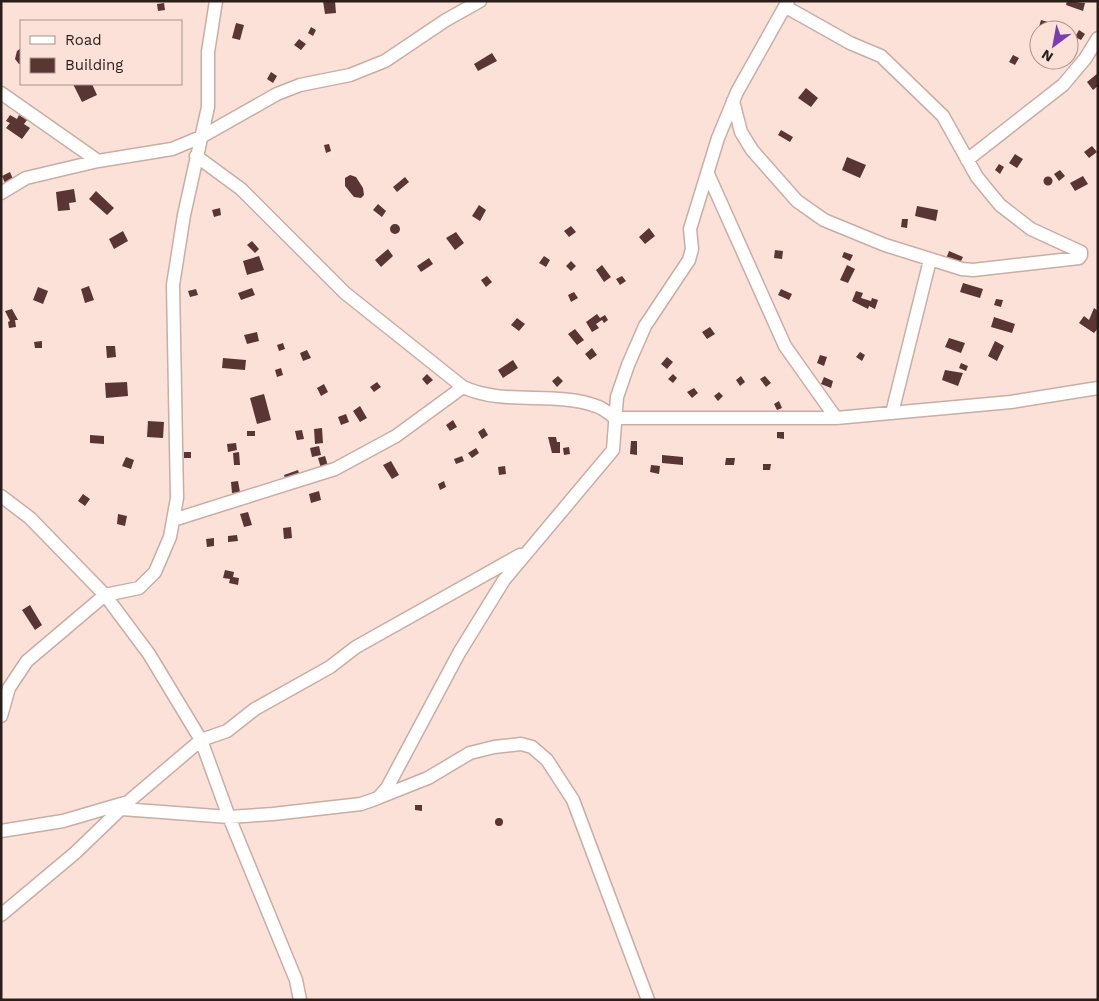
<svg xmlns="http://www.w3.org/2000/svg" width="1099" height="1001" font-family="'Work Sans',sans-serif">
<rect width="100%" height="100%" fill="#fbe1d8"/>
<path fill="#593534" d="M 323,1 L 335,1 L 336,13 L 325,14 Z
M 1067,1 L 1085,3 L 1083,11 L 1066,5 Z
M 164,3 L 165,10 L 158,11 L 157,4 Z
M 1041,20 L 1055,24 L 1054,30 L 1039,30 L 1039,38 L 1036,37 Z
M 236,23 L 244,25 L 240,40 L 232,38 Z
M 311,27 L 316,30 L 313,36 L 308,33 Z
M 1079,30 L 1085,34 L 1081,40 L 1075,37 Z
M 299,39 L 306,44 L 301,50 L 294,45 Z
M 21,48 L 21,64 L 19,64 L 15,59 L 17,51 Z
M 492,53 L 497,61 L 478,71 L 474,64 Z
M 1013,55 L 1019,58 L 1015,65 L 1009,62 Z
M 271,72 L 277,76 L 273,83 L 267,79 Z
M 1098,73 L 1098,86 L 1093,90 L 1087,82 Z
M 73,84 L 92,84 L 97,95 L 82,102 Z
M 806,88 L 818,98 L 811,107 L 798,98 Z
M 10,115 L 17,119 L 19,115 L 27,120 L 24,124 L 30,128 L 22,139 L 6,128 L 10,123 L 6,121 Z
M 781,130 L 793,137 L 790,142 L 778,135 Z
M 329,144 L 331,151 L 326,153 L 324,145 Z
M 1092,146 L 1097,152 L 1089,158 L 1084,152 Z
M 1015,154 L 1023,159 L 1017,168 L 1009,163 Z
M 847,157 L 866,165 L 860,178 L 842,170 Z
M 999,164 L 1004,167 L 1000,174 L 995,170 Z
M 1060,170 L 1065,176 L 1059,181 L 1054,174 Z
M 10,172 L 13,179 L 5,183 L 2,176 Z
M 350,175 L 356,177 L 363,188 L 364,195 L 361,198 L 354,197 L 345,186 L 345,178 Z
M 1083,176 L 1088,184 L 1075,191 L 1070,183 Z
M1043.5 181a4.5 4.5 0 1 1 9 0a4.5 4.5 0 1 1-9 0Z
M 405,177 L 409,182 L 397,192 L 393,187 Z
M 74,189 L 76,202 L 69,203 L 70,210 L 58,211 L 56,192 Z
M 96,191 L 114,208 L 107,215 L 89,199 Z
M 378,204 L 386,211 L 382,217 L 373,210 Z
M 479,205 L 486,210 L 480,221 L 472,216 Z
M 917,206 L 938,210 L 936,221 L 915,216 Z
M 220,208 L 221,215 L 214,217 L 212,210 Z
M 902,219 L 908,219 L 907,228 L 901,227 Z
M390 229a5 5 0 1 1 10 0a5 5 0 1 1-10 0Z
M 571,226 L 576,232 L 569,237 L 564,231 Z
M 649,228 L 655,236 L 645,244 L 639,237 Z
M 123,231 L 128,241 L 114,249 L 109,239 Z
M 456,232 L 464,243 L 455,250 L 446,238 Z
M 252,241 L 259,249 L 255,253 L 247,245 Z
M 388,249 L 393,256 L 381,267 L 375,260 Z
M 775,250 L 783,251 L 782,259 L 774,258 Z
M 949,251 L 963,257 L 959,265 L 946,259 Z
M 844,252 L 853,255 L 850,261 L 842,257 Z
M 259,256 L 264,270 L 247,275 L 243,261 Z
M 544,256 L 550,260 L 546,267 L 539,263 Z
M 429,258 L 433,264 L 421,272 L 417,266 Z
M 571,261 L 576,266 L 571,271 L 566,266 Z
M 602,265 L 611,277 L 604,282 L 596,270 Z
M 847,265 L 855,269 L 848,283 L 840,280 Z
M 487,276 L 492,282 L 486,287 L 481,280 Z
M 622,276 L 626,281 L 620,285 L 616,279 Z
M 963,283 L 983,289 L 980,298 L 960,292 Z
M 89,286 L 94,300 L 85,303 L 81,289 Z
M 38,287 L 48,291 L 43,304 L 33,300 Z
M 252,288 L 255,295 L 241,300 L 238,293 Z
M 196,289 L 198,295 L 190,297 L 188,291 Z
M 781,289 L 792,294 L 789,300 L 778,295 Z
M 856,291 L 863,293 L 861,298 L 871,301 L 872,298 L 878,300 L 875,309 L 869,306 L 868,309 L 852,301 Z
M 574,292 L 578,298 L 571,302 L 568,295 Z
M 996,299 L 1003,300 L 1001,307 L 994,305 Z
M 1094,308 L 1098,311 L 1098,328 L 1094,333 L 1079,323 L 1084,316 L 1089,320 Z
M 12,309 L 18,320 L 15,320 L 16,327 L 9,328 L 8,322 L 10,321 L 5,311 Z
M 597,314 L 600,318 L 605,315 L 608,320 L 604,323 L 602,320 L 596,324 L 599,328 L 592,332 L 586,322 Z
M 994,317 L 1015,324 L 1012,333 L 991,327 Z
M 517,318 L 525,324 L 519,331 L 511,325 Z
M 710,327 L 715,334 L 707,339 L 702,332 Z
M 575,329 L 584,340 L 577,345 L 568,334 Z
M 257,332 L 259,341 L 247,344 L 244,335 Z
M 949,338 L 965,343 L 961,353 L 945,347 Z
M 42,341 L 42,348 L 35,348 L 34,342 Z
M 995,341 L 1004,346 L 997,361 L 988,356 Z
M 283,343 L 285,349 L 279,351 L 277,345 Z
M 106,346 L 115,346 L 116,357 L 107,358 Z
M 592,348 L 597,355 L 590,360 L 585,354 Z
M 307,350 L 311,358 L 303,361 L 300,353 Z
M 860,352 L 865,355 L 862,361 L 856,357 Z
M 820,355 L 827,357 L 824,366 L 817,363 Z
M 667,357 L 673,362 L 667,369 L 661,364 Z
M 223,358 L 246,360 L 245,370 L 222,368 Z
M 513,360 L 518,368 L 503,378 L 498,370 Z
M 961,363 L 968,366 L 966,371 L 959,368 Z
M 281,368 L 283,375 L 277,377 L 275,370 Z
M 945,370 L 963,373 L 958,386 L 942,380 Z
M 427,374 L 433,380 L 427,385 L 422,379 Z
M 673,374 L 677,378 L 673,383 L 668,379 Z
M 558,376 L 563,381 L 557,387 L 552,381 Z
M 741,376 L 745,382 L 740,386 L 736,380 Z
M 765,376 L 771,383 L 766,387 L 760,379 Z
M 824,377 L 833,381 L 831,388 L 821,384 Z
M 127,382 L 128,396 L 106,398 L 105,383 Z
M 377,382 L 381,387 L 374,392 L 370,387 Z
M 324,384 L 328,392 L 321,396 L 317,388 Z
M 694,388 L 698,393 L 692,398 L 687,392 Z
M 719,392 L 723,396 L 718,401 L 714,396 Z
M 264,394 L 271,420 L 257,424 L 250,398 Z
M 779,401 L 782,408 L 777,410 L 774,404 Z
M 360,406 L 367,418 L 360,422 L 353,411 Z
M 346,414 L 349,422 L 341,425 L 338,417 Z
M 453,420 L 457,427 L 450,431 L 446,425 Z
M 148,421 L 164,422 L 163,438 L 147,437 Z
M 322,428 L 323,443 L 315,444 L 314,429 Z
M 484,428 L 488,435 L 482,439 L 478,432 Z
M 302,430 L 304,439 L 297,440 L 295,431 Z
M 247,431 L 255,431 L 255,436 L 247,436 Z
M 777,432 L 784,432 L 784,439 L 777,438 Z
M 90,435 L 104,436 L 104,444 L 90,443 Z
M 548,437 L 556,437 L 557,442 L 560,442 L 560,453 L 552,453 Z
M 631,441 L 637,441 L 637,455 L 630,454 Z
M 236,443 L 237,450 L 228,452 L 227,444 Z
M 319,446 L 321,455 L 312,457 L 310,448 Z
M 569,447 L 570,454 L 564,455 L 563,448 Z
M 476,448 L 479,453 L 472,458 L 468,453 Z
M 184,452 L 191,452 L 191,458 L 184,458 Z
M 239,452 L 240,465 L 234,465 L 233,453 Z
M 662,455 L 683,457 L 683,465 L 662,463 Z
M 325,456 L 328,466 L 321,468 L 318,458 Z
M 462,456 L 464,461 L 456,464 L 454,459 Z
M 126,457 L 134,460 L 131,469 L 122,466 Z
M 726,458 L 735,458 L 734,465 L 725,465 Z
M 391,461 L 399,475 L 392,479 L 383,465 Z
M 763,464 L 771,464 L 770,470 L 763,470 Z
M 651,465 L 660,466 L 659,474 L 650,472 Z
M 505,466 L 506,474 L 499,475 L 498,467 Z
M 298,470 L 300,476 L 286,481 L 284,475 Z
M 238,481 L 240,492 L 232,493 L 231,482 Z
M 444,481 L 446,487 L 440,490 L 438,484 Z
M 319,491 L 321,500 L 311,503 L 309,494 Z
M 83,494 L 90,499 L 85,506 L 78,501 Z
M 248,512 L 252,525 L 244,527 L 240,514 Z
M 118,514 L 127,516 L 125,526 L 117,524 Z
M 291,527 L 292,538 L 284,539 L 283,528 Z
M 237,535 L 238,541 L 228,542 L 228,536 Z
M 214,538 L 214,546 L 207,547 L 206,539 Z
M 225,570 L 234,572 L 233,577 L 239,578 L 238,585 L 229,583 L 230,579 L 223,578 Z
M 30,605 L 42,625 L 35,630 L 22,610 Z
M 415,805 L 422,805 L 422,811 L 415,810 Z
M495 822a4 4 0 1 1 8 0a4 4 0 1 1-8 0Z"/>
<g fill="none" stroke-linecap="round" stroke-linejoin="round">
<g stroke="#cbada1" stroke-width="15">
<path id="minor" d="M 1,93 L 98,161
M 733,101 L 741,132 L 752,150 L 797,201 L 824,220 L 885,245 L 962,269 L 973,270 L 1079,258 L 1081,255 L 1081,252 L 1031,229 L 1000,205 L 977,177 L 943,116 L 881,56 L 850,43 L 786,7
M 196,156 L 241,189 L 345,293 L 463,387 C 504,406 554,391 596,406 C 603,408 610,414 615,418 L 836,418 L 1011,402 L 1098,388
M 967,160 L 1063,85 L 1085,59 L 1098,38
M 708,174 L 785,346 L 836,418
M 1,193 L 26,178 L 98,161 L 172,149 L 201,137 L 277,94 L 300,85 L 350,75 L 385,61 L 446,20 L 480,1
M 892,413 L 930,260
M 1,496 L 30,518 L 105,595 L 149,654 L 201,740 L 229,817 L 296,980 L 300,1000
M 173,520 L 335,469 L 396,436 L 463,387
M 1,716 L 9,688 L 27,661 L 105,595 L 139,588 L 155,572 L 170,537 L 177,498 L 173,285 L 184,215 L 208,107 L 208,52 L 216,1
M 380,797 L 428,778 L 470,753 L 494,747 L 521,744 L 532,747 L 547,760 L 573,800 L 648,1000
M 122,809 L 229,817 L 273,814 L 361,804 L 378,798 L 387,788 L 459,653 L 504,580 L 613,450 L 617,397 L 628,365 L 645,326 L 689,260 L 692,249 L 690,229 L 718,138 L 737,92 L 788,1
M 1,831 L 63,821 L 128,802 L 201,740 L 227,731 L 255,709 L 330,667 L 356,647 L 520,555
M 1,915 L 75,853 L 128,802"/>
</g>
<use href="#minor" stroke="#fff" stroke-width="12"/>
</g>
<rect width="1099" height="1001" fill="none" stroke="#291e19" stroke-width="5"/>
<rect x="20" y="20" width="162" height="65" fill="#fbe1d8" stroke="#a7938c"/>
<rect x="30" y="36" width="25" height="8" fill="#ffffff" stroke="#a7938c"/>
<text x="65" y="45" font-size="15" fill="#291e19">Road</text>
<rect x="30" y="58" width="25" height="15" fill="#593534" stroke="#a7938c"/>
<text x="65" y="70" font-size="15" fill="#291e19">Building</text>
<g transform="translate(1054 45) rotate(212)"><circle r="24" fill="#fbe1d8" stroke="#a7938c"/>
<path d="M0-4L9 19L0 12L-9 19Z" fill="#783fb5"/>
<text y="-8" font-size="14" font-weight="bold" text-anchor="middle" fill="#291e19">N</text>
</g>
</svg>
